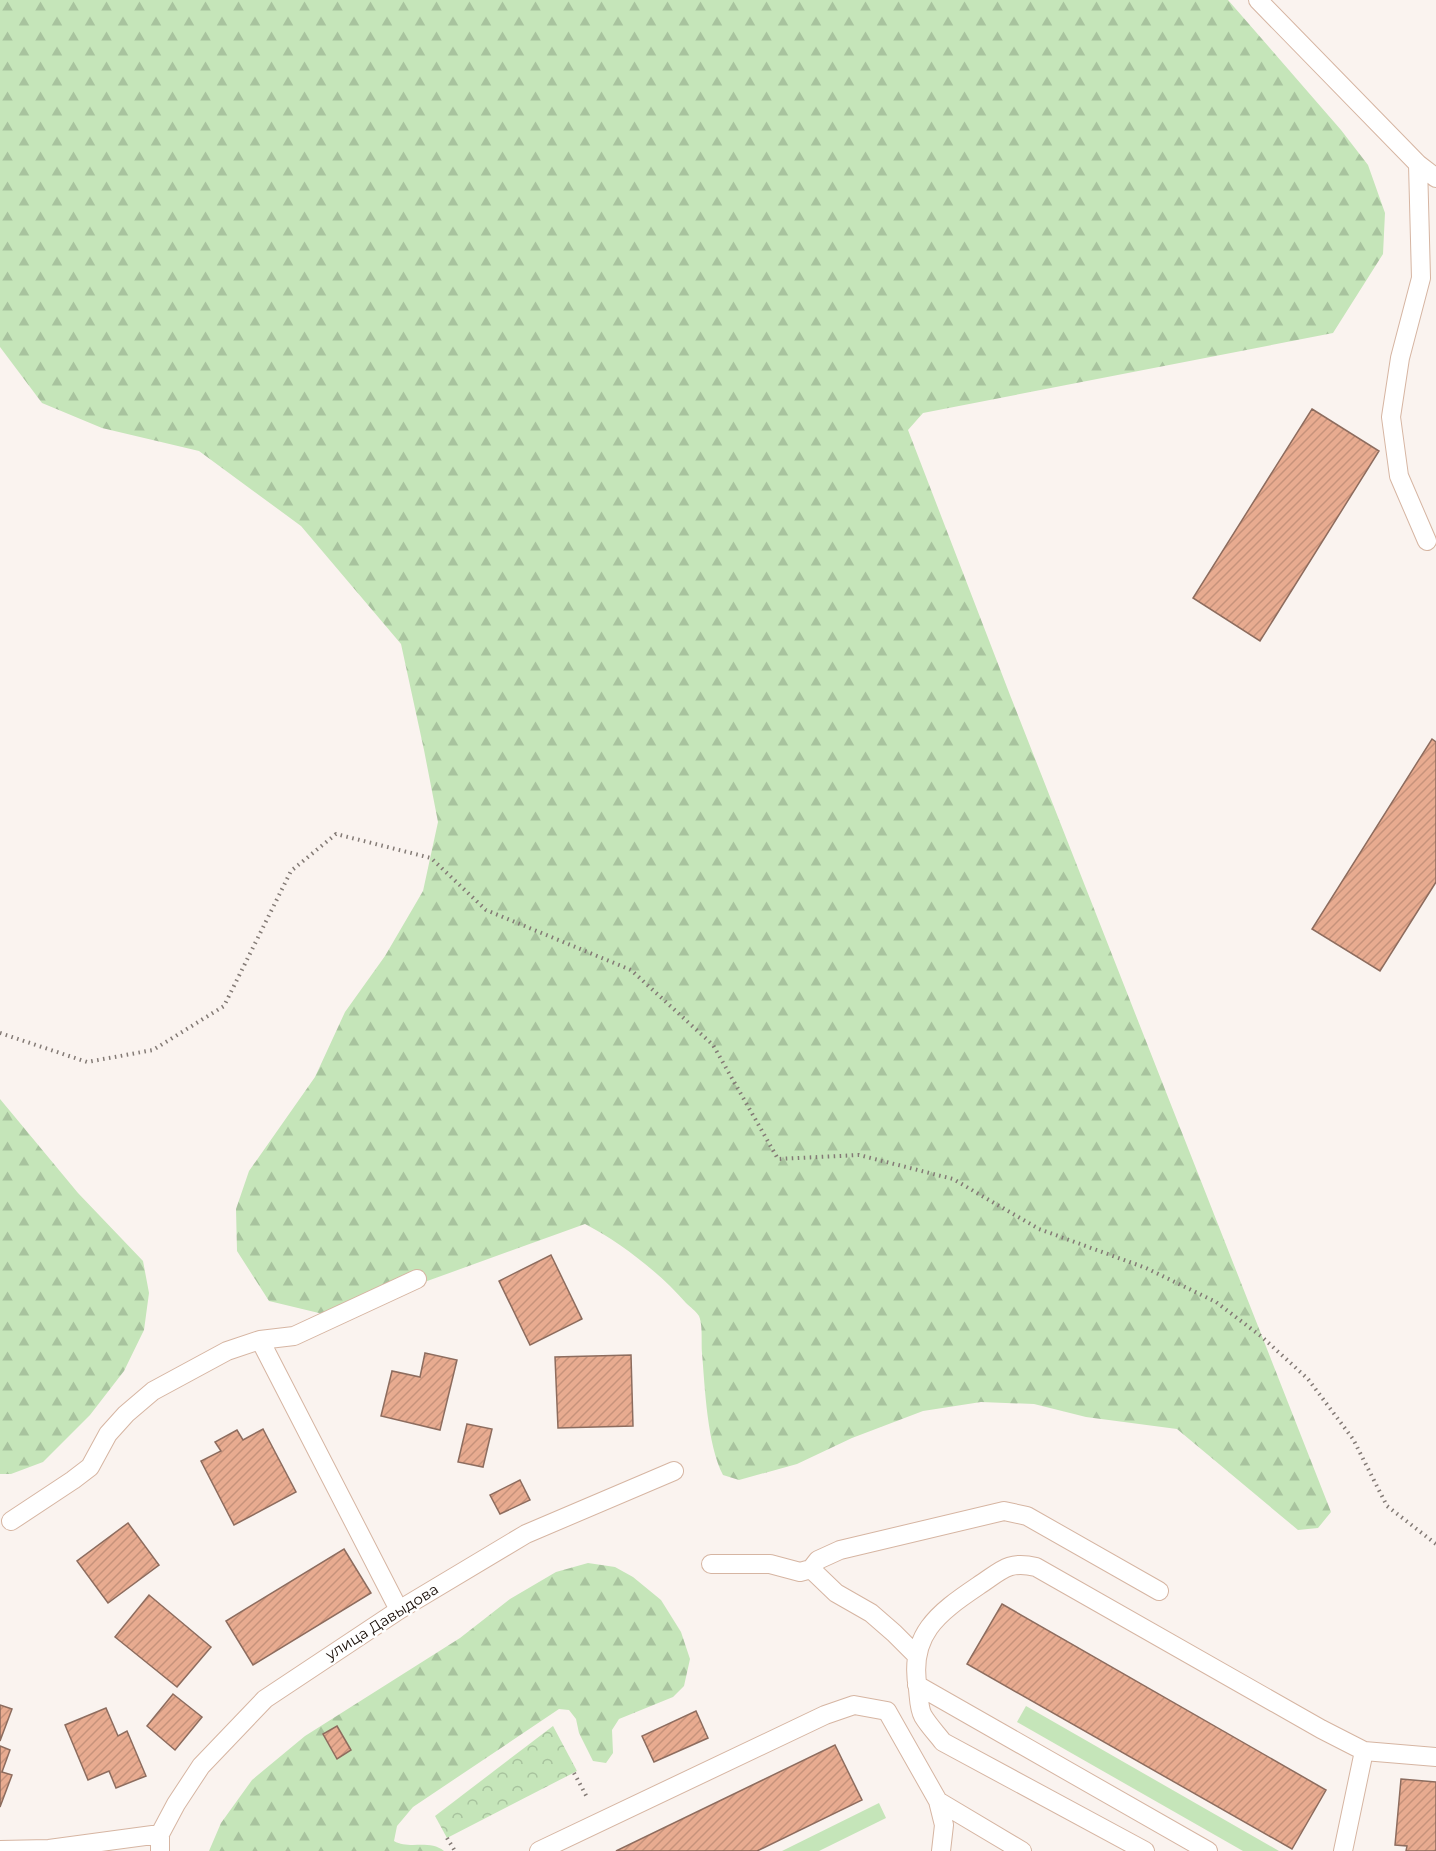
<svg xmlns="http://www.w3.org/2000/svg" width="1436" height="1851" font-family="Montserrat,sans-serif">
<defs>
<pattern id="forest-firs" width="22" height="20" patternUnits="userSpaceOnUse" patternTransform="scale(1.5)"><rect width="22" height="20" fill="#c5e5b9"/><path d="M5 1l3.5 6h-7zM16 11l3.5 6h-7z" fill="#a8c39e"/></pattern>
<pattern id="park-crowns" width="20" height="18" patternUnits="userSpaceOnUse" patternTransform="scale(1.5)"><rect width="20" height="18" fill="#c5e5b9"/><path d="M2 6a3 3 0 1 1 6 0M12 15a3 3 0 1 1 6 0" fill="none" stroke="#a8c39e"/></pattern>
<pattern id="building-hatch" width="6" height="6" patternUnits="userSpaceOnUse" patternTransform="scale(1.5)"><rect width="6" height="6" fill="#e8ab90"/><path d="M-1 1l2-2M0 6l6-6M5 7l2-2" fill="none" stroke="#c6927b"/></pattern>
</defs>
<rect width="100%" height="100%" fill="#faf3ef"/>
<path fill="#c5e5b9" d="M 1026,1706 L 1279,1851 L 1243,1851 L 1017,1722 Z
M 879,1803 L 886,1818 L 819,1851 L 782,1851 Z"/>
<path fill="url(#forest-firs)" d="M 0,0 L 1228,0 L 1341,130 L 1368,165 L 1385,213 L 1383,254 L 1333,333 L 923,413 L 908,430 L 1010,695 L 1331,1512 L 1318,1528 L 1298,1530 L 1177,1429 L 1086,1417 L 1034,1404 L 981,1402 L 923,1411 L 852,1438 L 797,1464 L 739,1480 L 723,1475 C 707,1444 705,1388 702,1353 C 701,1343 703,1325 699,1316 C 696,1311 690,1307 686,1303 C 660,1273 620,1242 585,1224 L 383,1297 L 323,1314 L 269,1301 L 237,1251 L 236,1209 L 249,1171 L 315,1077 L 345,1012 L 385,956 L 423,891 L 438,822 L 424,750 L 401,644 L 301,526 L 199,451 L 102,428 L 42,403 L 0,347 Z
M 0,1099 L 78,1193 L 143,1261 L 149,1293 L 144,1330 L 124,1371 L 90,1415 L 43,1462 L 11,1474 L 0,1474 Z
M 588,1563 L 615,1567 L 633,1577 L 661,1600 L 681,1632 L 690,1659 L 684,1686 L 673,1697 L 619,1719 L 612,1730 L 613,1753 L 606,1763 L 593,1761 L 579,1733 L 576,1719 L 569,1710 L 559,1709 L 413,1807 L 397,1826 L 394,1841 C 409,1850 429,1839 444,1851 L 209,1851 L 221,1823 L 252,1780 L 305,1736 L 460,1638 L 510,1599 L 556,1572 Z"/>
<path fill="url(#park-crowns)" d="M 553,1726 L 577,1771 L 447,1838 L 435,1816 Z"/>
<path fill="url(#building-hatch)" stroke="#8d6c5e" stroke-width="1.5" d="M 1312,409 L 1379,451 L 1260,641 L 1193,598 Z
M 1432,739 L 1436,742 L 1436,882 L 1380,971 L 1312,929 Z
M 551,1255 L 582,1319 L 530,1345 L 499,1281 Z
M 425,1353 L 457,1360 L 440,1430 L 381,1416 L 392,1371 L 420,1377 Z
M 631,1355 L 633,1426 L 558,1428 L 555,1357 Z
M 467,1424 L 492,1429 L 483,1467 L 458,1462 Z
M 263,1429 L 296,1492 L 234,1525 L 201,1461 L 221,1451 L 215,1442 L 237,1430 L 243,1440 Z
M 520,1480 L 530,1500 L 500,1514 L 490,1495 Z
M 128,1523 L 159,1565 L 108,1603 L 77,1561 Z
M 344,1549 L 371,1593 L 253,1665 L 226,1621 Z
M 149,1595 L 211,1647 L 177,1687 L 115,1637 Z
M 1002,1604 L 1326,1790 L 1292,1849 L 967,1664 Z
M 173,1694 L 202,1717 L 175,1750 L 147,1726 Z
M 0,1705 L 12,1709 L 0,1741 Z
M 106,1708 L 118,1736 L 127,1731 L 146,1776 L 116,1788 L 109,1771 L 88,1780 L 65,1725 Z
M 696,1711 L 708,1738 L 654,1762 L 642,1736 Z
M 337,1726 L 351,1750 L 337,1759 L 323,1734 Z
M 835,1745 L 862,1800 L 757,1851 L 616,1851 Z
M 0,1746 L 10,1750 L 2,1772 L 12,1775 L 0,1807 Z
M 1401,1779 L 1436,1782 L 1436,1851 L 1406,1851 L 1407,1846 L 1395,1845 Z"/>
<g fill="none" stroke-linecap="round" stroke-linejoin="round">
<g stroke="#d6b5a2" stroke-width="20">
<path id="lane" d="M 1258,0 L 1418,164 L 1421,278 L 1400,358 L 1391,417 L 1399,476 L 1427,541
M 1418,164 L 1436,178
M 260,1340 L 399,1610
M 11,1521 L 73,1480 L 90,1467 L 108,1434 L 126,1414 L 153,1391 L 227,1351 L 260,1340 L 294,1336 L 417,1279
M 711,1564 L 770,1564 L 800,1572 L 811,1569 L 818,1560 L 840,1550 L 1004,1511 L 1027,1516 L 1159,1591
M 811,1569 L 836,1593 L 871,1613 L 894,1633 L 916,1655
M 917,1685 L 1208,1851
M 1364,1751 L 1436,1757
M 938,1801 L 1022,1851
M 0,1850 L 49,1849 L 160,1834
M 160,1851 L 160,1834 L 176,1804 L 201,1766 L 265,1699 L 399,1610 L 526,1534 L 674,1471
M 539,1851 L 825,1715 L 854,1705 L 887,1711 L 938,1801 L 944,1825 L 941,1851
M 1145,1851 L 943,1742 C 937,1734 929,1726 923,1716 C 919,1709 919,1698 918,1689 C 908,1635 938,1613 978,1586 C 1001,1571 1008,1560 1036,1567 L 1321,1729 L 1364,1751 L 1343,1851"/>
</g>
<path stroke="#837a75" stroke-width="4" stroke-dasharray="1.5 4.5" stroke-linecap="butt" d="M 0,1033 L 87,1062 L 153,1050 L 224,1006 L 291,871 L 336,834 L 431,858 L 486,910 L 631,970 L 713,1045 L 778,1159 L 859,1155 L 953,1179 L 1039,1229 L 1146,1268 L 1216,1302 L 1262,1337 L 1308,1379 L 1353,1439 L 1387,1506 L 1436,1544
M 574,1773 L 588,1799
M 447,1838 L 455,1851"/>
<use href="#lane" stroke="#fff" stroke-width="18"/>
</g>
<g text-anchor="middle" stroke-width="5" stroke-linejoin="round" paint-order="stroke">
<g font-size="15" fill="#170c06" stroke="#fff">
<text transform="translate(382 1622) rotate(-32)" y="5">улица Давыдова</text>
</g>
</g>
</svg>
